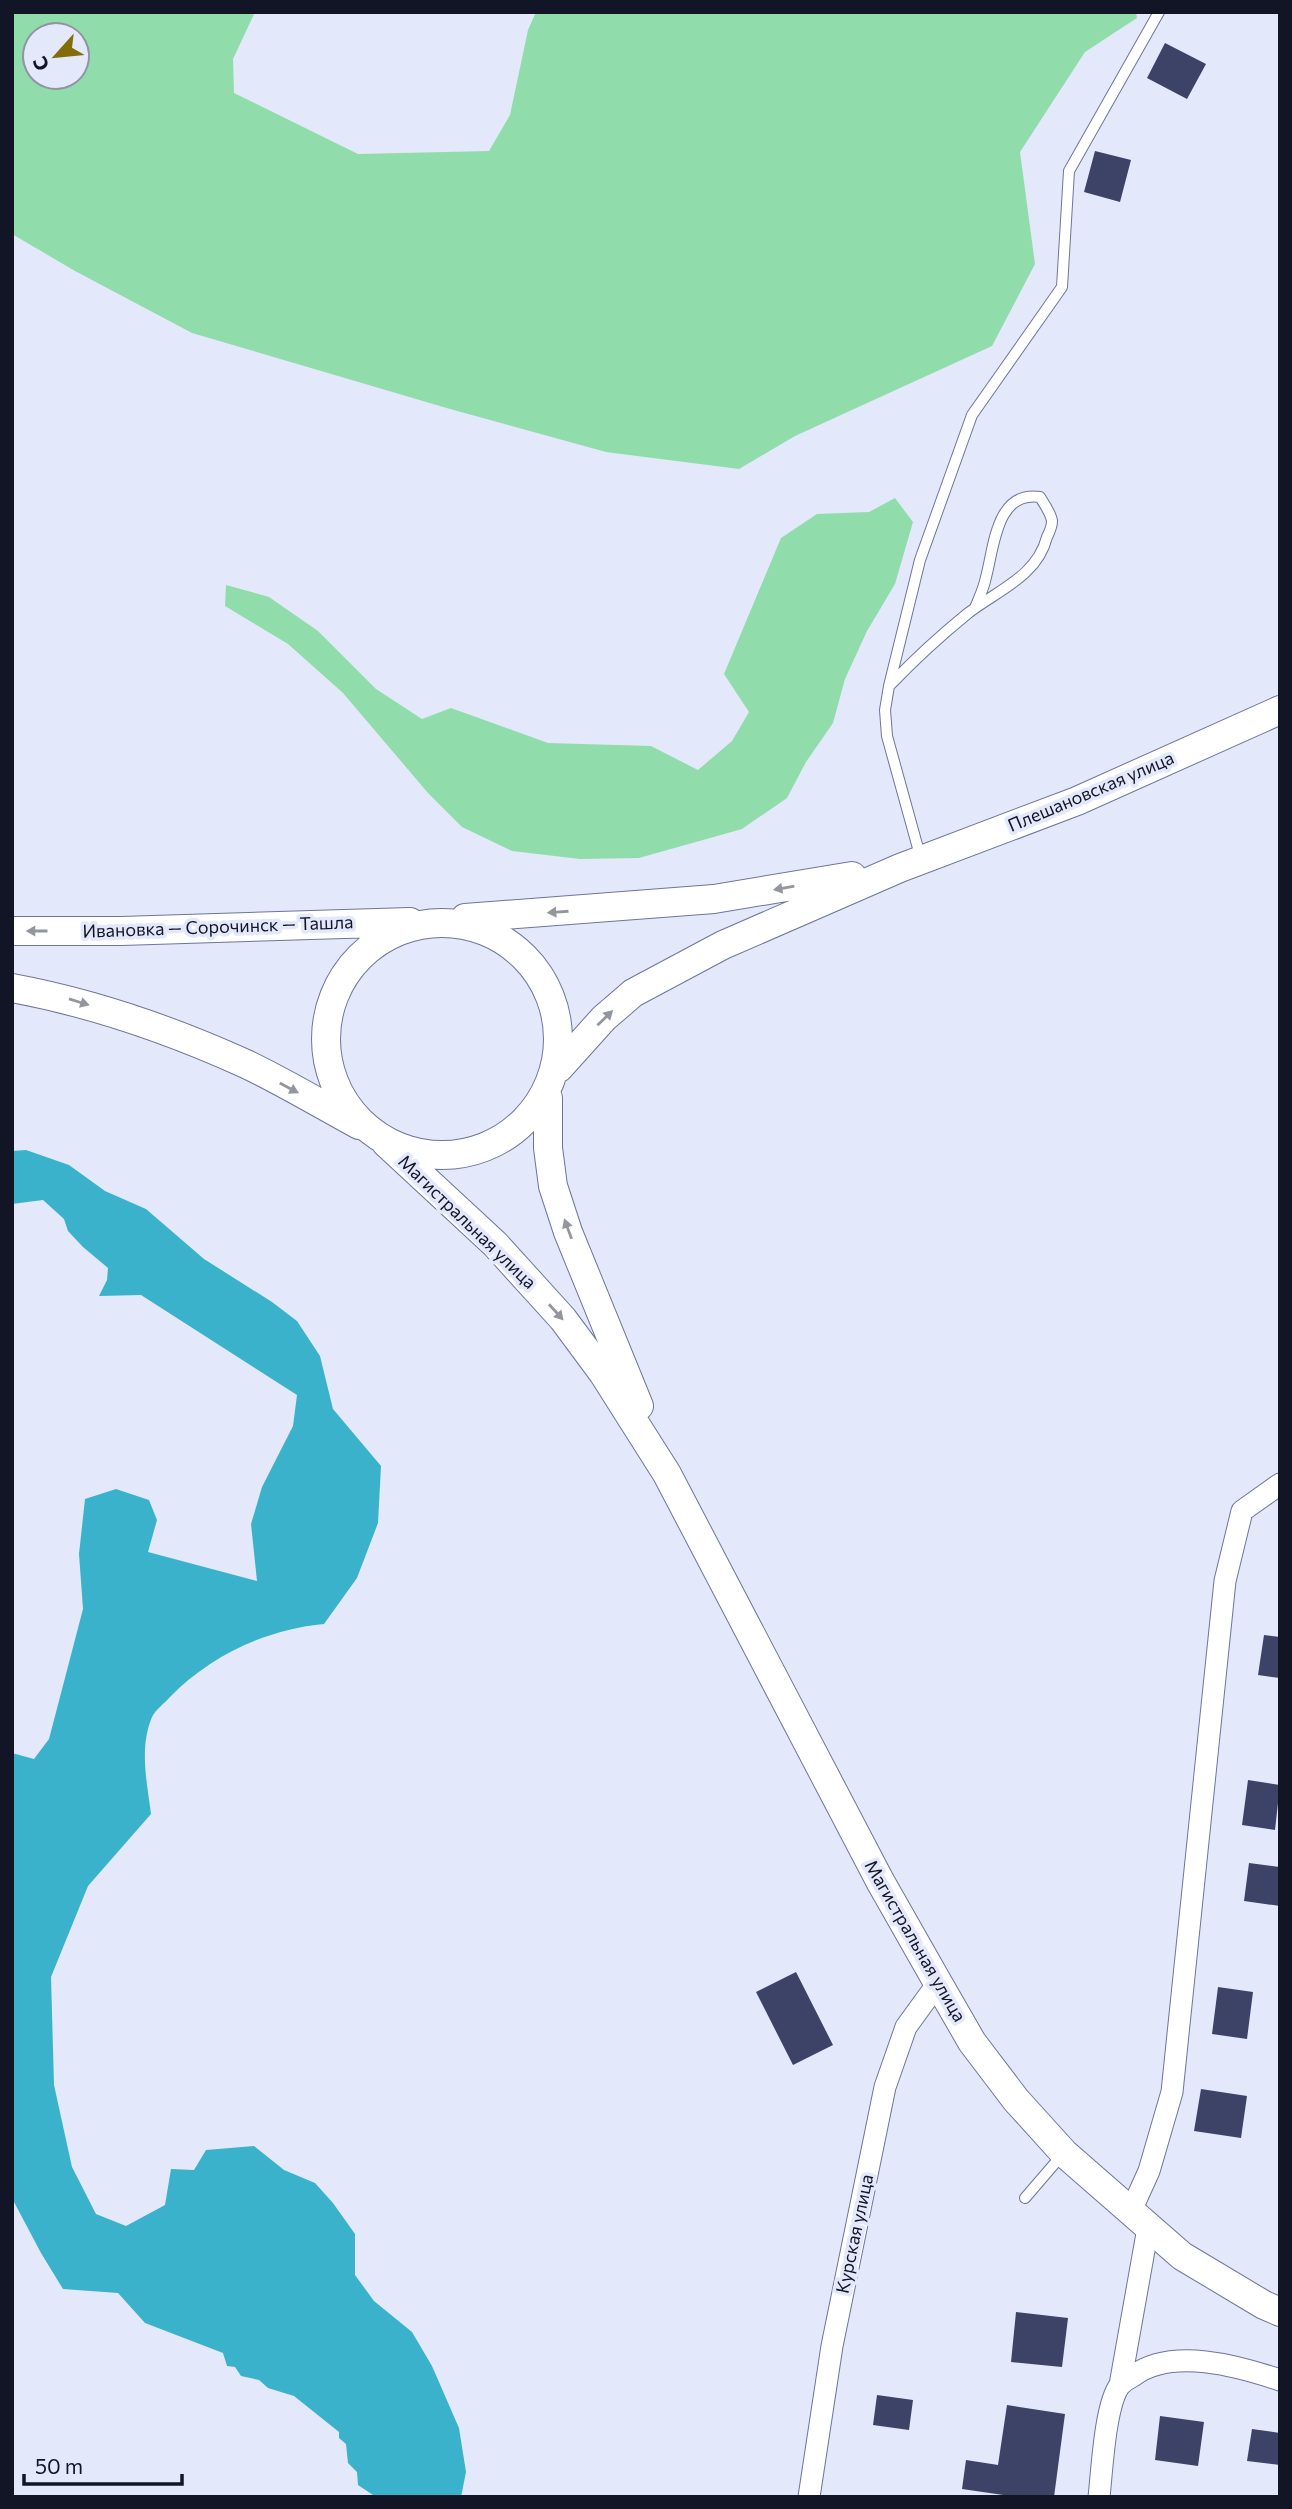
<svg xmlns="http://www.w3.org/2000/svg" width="1292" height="2509" font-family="Commissioner,sans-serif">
<rect width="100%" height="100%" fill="#e4e8fb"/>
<path fill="#90ddab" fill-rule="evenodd" d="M 12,12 L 255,12 L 233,59 L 234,93 L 358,154 L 489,151 L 510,115 L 528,30 L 536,12 L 1136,12 L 1137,18 L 1085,52 L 1020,152 L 1035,264 L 992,346 L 795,436 L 739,469 L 606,452 L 450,409 L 192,333 L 75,271 L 12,234 ZM 35,35 L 77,35 L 77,77 L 35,77 Z
M 895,498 L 913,522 L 895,584 L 867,631 L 845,679 L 833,723 L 806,762 L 787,798 L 742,829 L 639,858 L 580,859 L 512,851 L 462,827 L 428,793 L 343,693 L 288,644 L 225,606 L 226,585 L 269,597 L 318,631 L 376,689 L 422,719 L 451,708 L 548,743 L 651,746 L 698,770 L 732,741 L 749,712 L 724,674 L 781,538 L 817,514 L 869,512 Z"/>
<path fill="#3ab2cc" d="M 26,1150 L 69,1165 L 105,1191 L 146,1209 L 204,1259 L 272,1302 L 297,1321 L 320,1356 L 333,1409 L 381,1466 L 378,1523 L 357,1578 L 324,1624 C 267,1629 210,1656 170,1697 C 165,1703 155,1710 152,1717 C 139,1748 147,1782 151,1814 L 88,1886 L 51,1977 L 54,2085 L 72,2167 L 96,2214 L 126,2226 L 165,2205 L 171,2169 L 194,2170 L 206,2150 L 254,2146 L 284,2170 L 315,2183 L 333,2203 L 355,2234 L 355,2275 L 374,2301 L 412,2332 L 432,2366 L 459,2428 L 466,2472 L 461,2497 L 376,2497 L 358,2485 L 357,2472 L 348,2463 L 346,2444 L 339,2438 L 339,2432 L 294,2396 L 268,2388 L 259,2380 L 241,2376 L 235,2367 L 227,2366 L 223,2353 L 145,2323 L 118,2293 L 63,2289 L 41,2253 L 14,2202 L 12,1753 L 34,1759 L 49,1739 L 83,1609 L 79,1554 L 85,1499 L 116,1489 L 149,1500 L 157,1520 L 148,1552 L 257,1581 L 251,1524 L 262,1487 L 293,1426 L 297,1395 L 141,1295 L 99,1296 L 107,1280 L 108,1268 L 83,1247 L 68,1231 L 64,1219 L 43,1200 L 12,1204 L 12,1151 Z"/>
<path fill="#3c4367" d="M 1165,43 L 1206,64 L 1187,99 L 1147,78 Z
M 1095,151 L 1131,160 L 1120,202 L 1084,192 Z
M 1264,1635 L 1280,1637 L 1280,1678 L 1258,1675 Z
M 1248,1780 L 1280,1785 L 1275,1830 L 1242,1825 Z
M 1249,1863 L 1280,1867 L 1280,1906 L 1244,1901 Z
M 796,1972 L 833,2045 L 793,2065 L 756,1992 Z
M 1218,1987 L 1253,1992 L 1247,2039 L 1212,2034 Z
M 1201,2089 L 1247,2096 L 1241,2138 L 1194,2131 Z
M 1016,2312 L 1068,2318 L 1062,2367 L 1011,2362 Z
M 877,2395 L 913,2400 L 909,2430 L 873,2425 Z
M 1007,2405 L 1065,2414 L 1054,2497 L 1017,2497 L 962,2489 L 966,2460 L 998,2465 Z
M 1160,2416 L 1204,2422 L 1198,2466 L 1155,2460 Z
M 1252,2429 L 1280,2433 L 1280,2465 L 1247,2461 Z"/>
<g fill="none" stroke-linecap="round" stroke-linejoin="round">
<g stroke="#6d759c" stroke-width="12">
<path id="lane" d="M 891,684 C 915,659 940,636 967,614 C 996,591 1037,577 1047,537 C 1049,533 1052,526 1052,521 C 1051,513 1044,504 1040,497 C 996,490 994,548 986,577 C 984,588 979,598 975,608
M 921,859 L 887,736 L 885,710 L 889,686 L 920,560 L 972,415 L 1062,287 L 1069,171 L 1159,12
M 1025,2198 L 1062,2155"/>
</g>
<g stroke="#6d759c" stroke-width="23">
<path id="street" d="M 1130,2213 L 1149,2171 L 1172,2092 L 1225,1581 L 1242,1511 L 1280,1484
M 1120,2385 L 1148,2228
M 809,2497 L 832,2346 L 885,2087 L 906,2027 L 938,1983
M 1099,2497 C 1102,2471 1105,2404 1120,2385 C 1123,2382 1129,2378 1133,2376 C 1172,2347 1238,2366 1280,2380"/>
</g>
<g stroke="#6d759c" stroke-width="30">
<path id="secondary" d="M 465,918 L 714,899 L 852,876
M326 1039a116 116 0 1 1 232 0a116 116 0 1 1-232 0Z
M 12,931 L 121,931 L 410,922
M 12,988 C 93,1003 171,1030 246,1064 C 284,1082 322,1105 359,1125
M 559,1068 L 604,1018 L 633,993 L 723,945 L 900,868 L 1077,801 L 1280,710
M 548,1098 L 548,1148 L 553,1186 L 568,1232 L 639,1406
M 386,1143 L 495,1244 L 563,1319 L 603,1373 L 667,1474 L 880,1881 L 938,1983 L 972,2042 L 1016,2100 L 1064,2153 L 1182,2256 L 1264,2305 L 1280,2312"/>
</g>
<use href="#lane" stroke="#fff" stroke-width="10"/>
<use href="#street" stroke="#fff" stroke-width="21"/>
<use href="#secondary" stroke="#fff" stroke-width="28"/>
</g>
<defs><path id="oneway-solid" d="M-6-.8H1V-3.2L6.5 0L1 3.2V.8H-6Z" transform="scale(1.75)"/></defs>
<g fill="#94969d">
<use href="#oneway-solid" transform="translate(784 888) rotate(170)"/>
<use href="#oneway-solid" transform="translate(558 912) rotate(176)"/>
<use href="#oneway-solid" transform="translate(37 931) rotate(-180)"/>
<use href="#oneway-solid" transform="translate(79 1002) rotate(17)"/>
<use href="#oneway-solid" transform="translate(605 1018) rotate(-44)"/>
<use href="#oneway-solid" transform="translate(289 1088) rotate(28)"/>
<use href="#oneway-solid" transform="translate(568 1229) rotate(-110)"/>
<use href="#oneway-solid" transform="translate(556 1312) rotate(48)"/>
</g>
<g text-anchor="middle" stroke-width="7" stroke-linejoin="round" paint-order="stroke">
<g font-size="18" fill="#121525" stroke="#e4e8fb">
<text transform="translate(1091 792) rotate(-23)" y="6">Плешановская улица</text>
<text transform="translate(218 927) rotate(-2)" y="6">Ивановка — Сорочинск — Ташла</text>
<text transform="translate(467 1222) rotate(44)" y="6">Магистральная улица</text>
<text transform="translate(915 1941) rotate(60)" y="6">Магистральная улица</text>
<text transform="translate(855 2234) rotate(-78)" y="6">Курская улица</text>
</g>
</g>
<rect width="1292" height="2509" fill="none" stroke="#121525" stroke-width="28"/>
<g transform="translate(56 56) rotate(243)"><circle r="33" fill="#e4e8fb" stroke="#9094a5" stroke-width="2"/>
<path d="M0-5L12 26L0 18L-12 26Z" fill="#826d0a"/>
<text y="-10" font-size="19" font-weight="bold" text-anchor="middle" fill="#121525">С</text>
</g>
<path d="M24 2474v10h158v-10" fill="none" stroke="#121525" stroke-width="3.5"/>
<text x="35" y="2474" font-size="21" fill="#121525" stroke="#e4e8fb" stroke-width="5" paint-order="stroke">50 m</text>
</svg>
